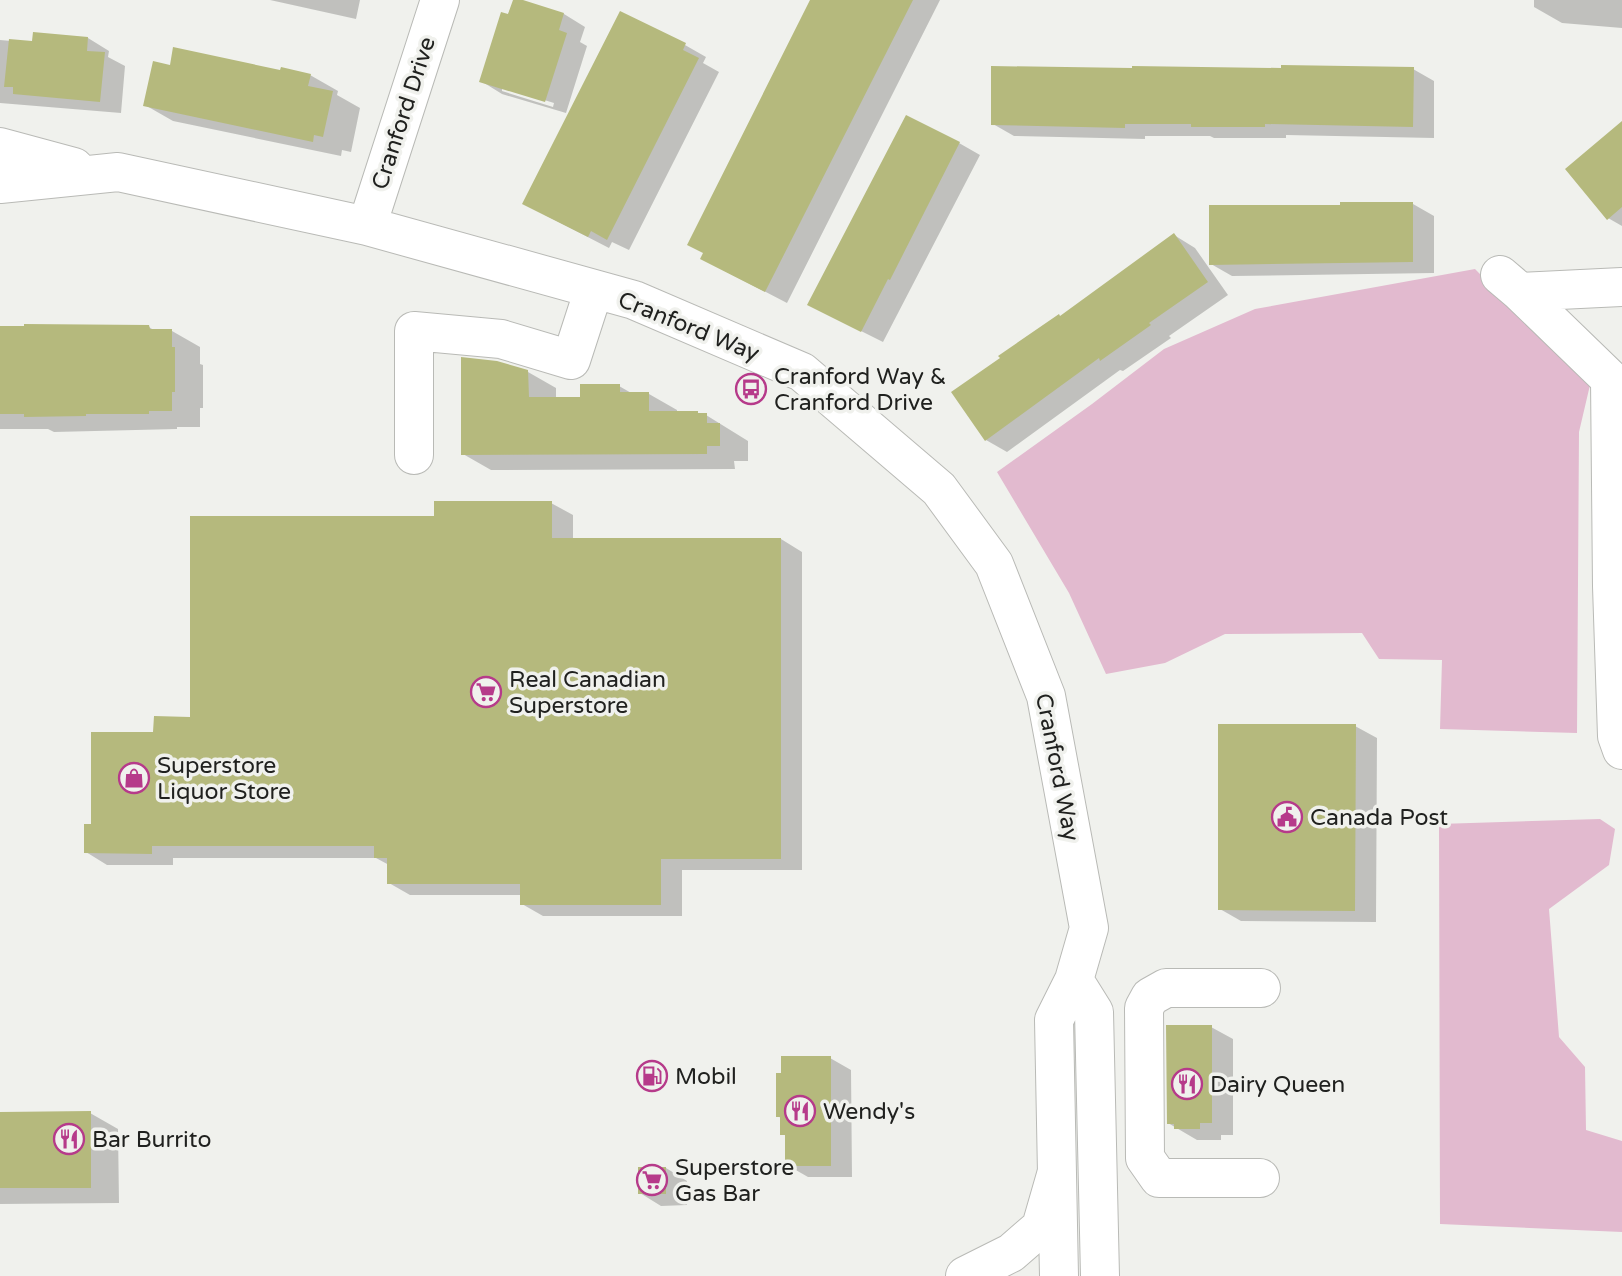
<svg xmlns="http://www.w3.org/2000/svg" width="1622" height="1276" font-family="'Varela Round',sans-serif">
<rect width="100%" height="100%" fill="#f0f1ed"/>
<path fill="#e2bacf" d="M 1475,269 L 1590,385 L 1579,432 L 1577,733 L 1440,729 L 1442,660 L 1379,659 L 1362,633 L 1225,634 L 1165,663 L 1106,674 L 1069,593 L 997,472 L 1092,404 L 1164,349 L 1255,309 Z
M 1600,819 L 1615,829 L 1609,865 L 1549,909 L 1559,1037 L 1585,1067 L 1586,1130 L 1622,1141 L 1622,1232 L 1440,1224 L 1439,824 Z"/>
<path fill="#0003" fill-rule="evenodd" d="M 270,0 L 360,0 L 356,19 Z
M 514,0 L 564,14 L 585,27 L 580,42 L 587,46 L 566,113 L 502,94 L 481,81 ZM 502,87 L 554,103 L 553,107 L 502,91 Z
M 813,0 L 940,0 L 787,303 L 723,270 L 705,253 Z
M 1534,0 L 1622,0 L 1622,28 L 1562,23 L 1534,7 Z
M 88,38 L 109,51 L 108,57 L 125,66 L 121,113 L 0,103 L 0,40 L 34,43 Z
M 685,45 L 706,57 L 703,63 L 719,72 L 629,250 L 612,242 L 609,248 L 545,215 Z
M 171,67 L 282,72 L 310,75 L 338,91 L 337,95 L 360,108 L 351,152 L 342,150 L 341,156 L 173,121 L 145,105 Z
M 1413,69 L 1434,81 L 1434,138 L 1286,135 L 1286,138 L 1214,138 L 1210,136 L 1145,136 L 1145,139 L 1014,136 L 993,124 Z
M 1622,123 L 1622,226 L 1608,218 Z
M 959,143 L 980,155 L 883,342 L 831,316 Z
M 1413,204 L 1434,216 L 1434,273 L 1232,276 L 1211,264 L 1341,207 Z
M 1174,235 L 1195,248 L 1228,295 L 1169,336 L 1171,338 L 1123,371 L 1120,370 L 1007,452 L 986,440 L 1061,317 Z
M 149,327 L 155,331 L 172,331 L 200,347 L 200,364 L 203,365 L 203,408 L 200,408 L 200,427 L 177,427 L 177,429 L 54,432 L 48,429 L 0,429 L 0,328 Z
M 528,372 L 556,388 L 556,398 L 581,398 L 619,386 L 633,394 L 649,394 L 677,410 L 677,413 L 706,415 L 748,441 L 748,461 L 734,461 L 735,469 L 491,470 L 463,454 Z
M 551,503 L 573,515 L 573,539 L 781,539 L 802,552 L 802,870 L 682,870 L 682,916 L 543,916 L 522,904 L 522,895 L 410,895 L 389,883 L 389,865 L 376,858 L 173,858 L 173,865 L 107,865 L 86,852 L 92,826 L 155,734 L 192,718 L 436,518 Z
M 1355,726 L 1377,738 L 1376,922 L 1241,921 L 1220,909 Z
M 1211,1027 L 1233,1039 L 1233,1135 L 1221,1135 L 1221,1140 L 1197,1140 L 1168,1123 Z
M 830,1058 L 851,1070 L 852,1177 L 808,1177 L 787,1165 L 787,1136 L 782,1134 L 782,1119 L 778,1116 Z
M 90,1113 L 118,1129 L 119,1203 L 0,1204 L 0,1114 Z
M 666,1168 L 687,1181 L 687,1205 L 661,1206 L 640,1193 Z"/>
<path fill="#b5b97d" d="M 513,0 L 523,0 L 564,13 L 559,30 L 567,33 L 545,102 L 479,82 L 501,12 L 508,14 Z
M 810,0 L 913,0 L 765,292 L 700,259 L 703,253 L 687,245 Z
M 620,11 L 686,43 L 683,50 L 699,58 L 607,240 L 591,231 L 588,237 L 522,204 Z
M 33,32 L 88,37 L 87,51 L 105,52 L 100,102 L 13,94 L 13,87 L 4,87 L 9,39 L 32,41 Z
M 173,47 L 280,70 L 281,67 L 311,74 L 308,86 L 333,91 L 323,137 L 314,135 L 313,142 L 143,106 L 153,61 L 170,65 Z
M 1281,65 L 1414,67 L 1413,127 L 1265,124 L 1265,127 L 1191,127 L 1191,124 L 1125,124 L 1125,128 L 991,125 L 991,66 L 1132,68 L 1132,66 L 1281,68 Z
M 906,115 L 960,142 L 890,280 L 888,279 L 861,332 L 807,305 Z
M 1622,121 L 1622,207 L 1607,220 L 1565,169 Z
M 1340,202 L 1413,202 L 1413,262 L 1209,265 L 1209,205 L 1340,205 Z
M 1174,233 L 1208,282 L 1149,323 L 1151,325 L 1100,361 L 1099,358 L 985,441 L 951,392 L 1000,358 L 998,356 L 1059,314 L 1060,316 Z
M 24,324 L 149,325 L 150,329 L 172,329 L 172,347 L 175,347 L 175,392 L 172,392 L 172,411 L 149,411 L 149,414 L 86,414 L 86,416 L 24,417 L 24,414 L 0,414 L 0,326 L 24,326 Z
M 461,357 L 497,361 L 528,370 L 529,397 L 580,397 L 580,384 L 620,384 L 620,392 L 649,392 L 649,411 L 698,411 L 698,413 L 707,413 L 707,423 L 720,423 L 720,446 L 707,446 L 707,454 L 461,455 Z
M 434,501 L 552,501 L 552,538 L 781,538 L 781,859 L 661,859 L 661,905 L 520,905 L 520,884 L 387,884 L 387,858 L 374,858 L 374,846 L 152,846 L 152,854 L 84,853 L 84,824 L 91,824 L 91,732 L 153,732 L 154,716 L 190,717 L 190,516 L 434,516 Z
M 1218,724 L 1356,724 L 1355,911 L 1218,910 Z
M 1166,1025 L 1212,1025 L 1212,1123 L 1200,1123 L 1200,1129 L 1174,1129 L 1174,1124 L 1167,1124 Z
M 781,1056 L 831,1056 L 831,1166 L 785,1166 L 785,1135 L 780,1135 L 780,1117 L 776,1117 L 776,1073 L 781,1073 Z
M 91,1111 L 91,1188 L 0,1188 L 0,1112 Z
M 638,1167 L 666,1167 L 666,1194 L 638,1194 Z"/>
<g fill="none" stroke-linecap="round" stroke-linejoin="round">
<g stroke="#b9bab6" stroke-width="40">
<path id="minor" d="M 0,147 L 74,167
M 0,184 L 118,172 L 367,226 L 634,300 L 802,372 L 939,489 L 994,564 L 1046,696 L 1089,928 L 1074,980 L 1054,1020 L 1059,1276
M 367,226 L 440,0
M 1500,275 L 1520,292 L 1610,379 L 1612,586 L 1617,736 L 1622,750
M 1520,292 L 1622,287
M 414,455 L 414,331 L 501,339 L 571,360 L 594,289
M 1074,980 L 1094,1012 L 1100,1276
M 1260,1178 L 1159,1178 L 1145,1158 L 1144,1008 L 1150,997 L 1166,988 L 1261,988"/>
</g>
<g stroke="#b9bab6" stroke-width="40">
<path id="major" d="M 965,1276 L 1011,1253 L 1041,1227 L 1056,1175"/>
</g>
<use href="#minor" stroke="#fff" stroke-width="38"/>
<use href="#major" stroke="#fff" stroke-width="38"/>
</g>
<defs>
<g id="bus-ring" transform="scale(1.575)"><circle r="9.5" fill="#f0f1ed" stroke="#b63a8a" stroke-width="1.5"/><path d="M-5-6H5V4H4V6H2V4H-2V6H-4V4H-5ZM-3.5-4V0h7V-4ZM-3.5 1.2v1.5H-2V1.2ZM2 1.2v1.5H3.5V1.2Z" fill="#b63a8a"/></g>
<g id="supermarket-ring" transform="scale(1.575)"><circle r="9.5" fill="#f0f1ed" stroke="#b63a8a" stroke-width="1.5"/><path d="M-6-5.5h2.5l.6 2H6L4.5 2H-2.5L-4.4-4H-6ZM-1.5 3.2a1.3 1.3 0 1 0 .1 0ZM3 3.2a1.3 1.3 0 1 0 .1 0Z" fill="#b63a8a"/></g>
<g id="shop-ring" transform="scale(1.575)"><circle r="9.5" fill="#f0f1ed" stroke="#b63a8a" stroke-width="1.5"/><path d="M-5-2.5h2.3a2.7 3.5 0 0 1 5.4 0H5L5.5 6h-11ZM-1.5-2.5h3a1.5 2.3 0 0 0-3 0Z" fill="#b63a8a"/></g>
<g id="civic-ring" transform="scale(1.575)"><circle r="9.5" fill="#f0f1ed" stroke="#b63a8a" stroke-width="1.5"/><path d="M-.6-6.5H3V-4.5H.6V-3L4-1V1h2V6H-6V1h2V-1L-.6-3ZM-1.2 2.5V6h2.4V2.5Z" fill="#b63a8a"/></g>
<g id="fuel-ring" transform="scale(1.575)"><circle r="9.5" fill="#f0f1ed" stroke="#b63a8a" stroke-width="1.5"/><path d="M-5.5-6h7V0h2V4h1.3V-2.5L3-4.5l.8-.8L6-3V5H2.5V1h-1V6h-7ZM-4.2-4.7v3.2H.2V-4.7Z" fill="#b63a8a"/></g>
<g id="restaurant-ring" transform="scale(1.575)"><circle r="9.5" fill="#f0f1ed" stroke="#b63a8a" stroke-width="1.5"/><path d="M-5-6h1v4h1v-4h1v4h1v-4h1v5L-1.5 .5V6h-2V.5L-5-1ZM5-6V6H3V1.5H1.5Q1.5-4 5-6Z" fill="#b63a8a"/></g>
</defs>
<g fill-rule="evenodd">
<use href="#bus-ring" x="751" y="389"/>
<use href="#supermarket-ring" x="486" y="692"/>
<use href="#shop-ring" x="134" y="778"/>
<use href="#civic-ring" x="1287" y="817"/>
<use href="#fuel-ring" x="652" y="1076"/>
<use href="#restaurant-ring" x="1187" y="1084"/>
<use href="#restaurant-ring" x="800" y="1111"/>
<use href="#restaurant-ring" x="69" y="1139"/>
<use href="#supermarket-ring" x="652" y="1180"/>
</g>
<g text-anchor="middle" stroke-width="7" stroke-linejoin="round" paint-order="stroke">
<g font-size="23" fill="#20211f" stroke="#f0f1ed">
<text transform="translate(403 113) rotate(-72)" y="8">Cranford Drive</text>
<text transform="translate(689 326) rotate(22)" y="8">Cranford Way</text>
<text transform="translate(1058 767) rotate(79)" y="8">Cranford Way</text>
</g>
<g font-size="23" fill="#20211f" stroke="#f0f1ed" text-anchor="start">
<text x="774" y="384">Cranford Way &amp;<tspan x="774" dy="26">Cranford Drive</tspan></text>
<text x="509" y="687">Real Canadian<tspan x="509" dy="26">Superstore</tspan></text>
<text x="157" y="773">Superstore<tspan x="157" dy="26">Liquor Store</tspan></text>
<text x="1310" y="825">Canada Post</text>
<text x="675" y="1084">Mobil</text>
<text x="1210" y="1092">Dairy Queen</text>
<text x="823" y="1119">Wendy's</text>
<text x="92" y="1147">Bar Burrito</text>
<text x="675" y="1175">Superstore<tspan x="675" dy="26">Gas Bar</tspan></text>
</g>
</g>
</svg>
